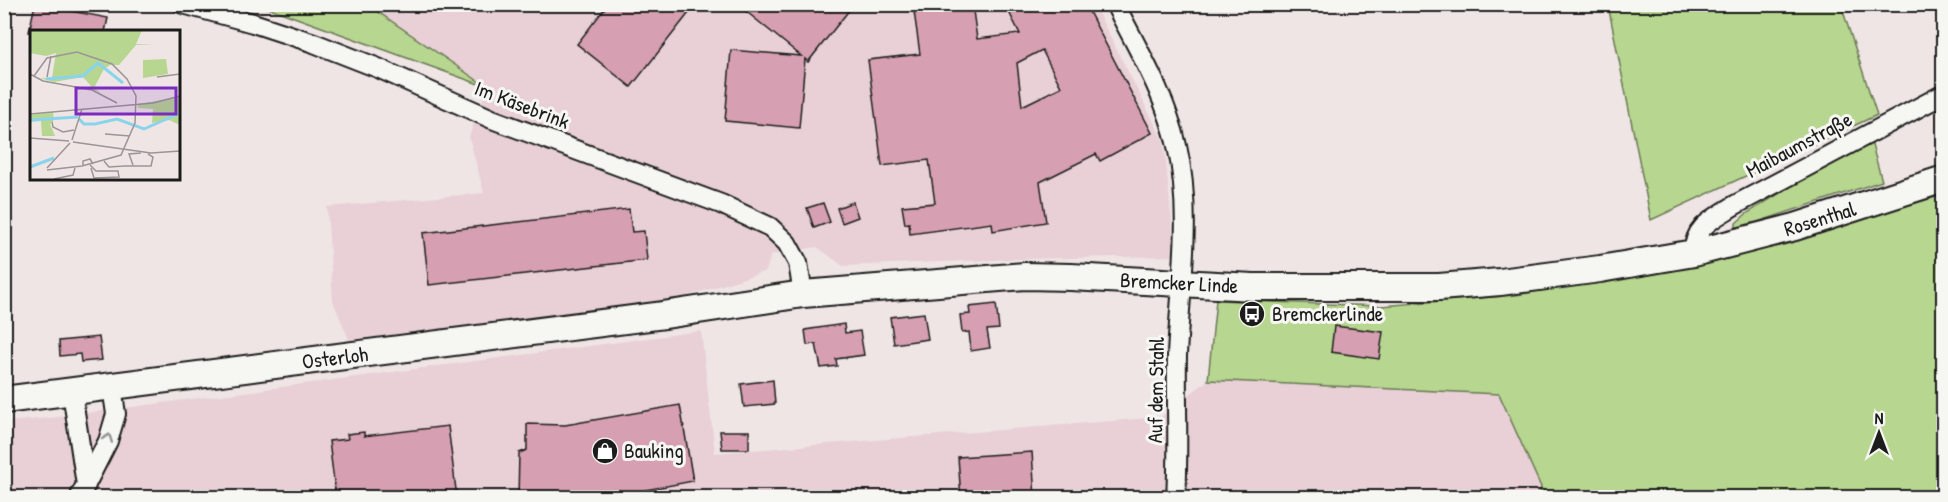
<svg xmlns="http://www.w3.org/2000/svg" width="1948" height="502" font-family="'Patrick Hand',sans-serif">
<rect width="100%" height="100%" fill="#f0e5e5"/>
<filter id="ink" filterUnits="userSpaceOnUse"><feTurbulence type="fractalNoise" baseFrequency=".0167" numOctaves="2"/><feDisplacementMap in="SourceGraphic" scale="12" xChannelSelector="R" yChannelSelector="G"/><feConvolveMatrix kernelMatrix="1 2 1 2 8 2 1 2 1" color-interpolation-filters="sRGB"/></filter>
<g filter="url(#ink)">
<path fill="#e8d0d6" d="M 368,5 L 1094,5 L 1164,142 L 1175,256 L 1018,259 L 843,266 L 817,247 L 771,255 L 766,271 L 660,305 L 349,340 L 333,301 L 327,207 L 484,193 L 469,137 L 487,87 Z
M 701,331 L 715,453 L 1161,417 L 1208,380 L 1499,394 L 1541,487 L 1539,498 L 5,498 L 5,422 L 49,418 Z"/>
<path fill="#b7d68f" stroke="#6a7956" stroke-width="1.5" d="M 261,5 L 368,5 L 487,87 Z
M 1608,5 L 1841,5 L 1877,115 L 1651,220 Z
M 1870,138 L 1882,181 L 1736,229 L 1736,223 L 1746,214 Z
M 1943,195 L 1943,497 L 1539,497 L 1541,487 L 1499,394 L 1208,380 L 1216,300 L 1381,306 L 1516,295 L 1708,261 Z"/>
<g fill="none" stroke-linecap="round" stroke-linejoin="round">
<path stroke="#5e8a98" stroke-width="6" d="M 1913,498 L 1944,495"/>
</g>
<path fill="#d69fb2" stroke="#1c1c1c" stroke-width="1.5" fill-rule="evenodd" d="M 35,4 L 108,18 L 105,32 L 29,32 Z
M 608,4 L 696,4 L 631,87 L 577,44 Z
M 737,4 L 854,4 L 808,62 L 805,59 L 799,128 L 725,121 L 731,50 L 801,56 Z
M 913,4 L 972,4 L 977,39 L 1020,34 L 1005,4 L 1085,4 L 1152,133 L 1100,161 L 1096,154 L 1040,182 L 1046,222 L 993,231 L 992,223 L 910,234 L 909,223 L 905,224 L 902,206 L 935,203 L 929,160 L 882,166 L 868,60 L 920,54 ZM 1042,50 L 1061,87 L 1022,106 L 1017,63 Z
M 853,202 L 858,217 L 842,223 L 837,208 Z
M 823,203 L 830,222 L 814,228 L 807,208 Z
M 629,209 L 632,232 L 644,231 L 647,260 L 429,285 L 423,233 Z
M 996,304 L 999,329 L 987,330 L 990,348 L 971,351 L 969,332 L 962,333 L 960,315 L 970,314 L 969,307 Z
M 924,313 L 928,339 L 894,344 L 890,317 Z
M 844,324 L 845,333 L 860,331 L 864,355 L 836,359 L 837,366 L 821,368 L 816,344 L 807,345 L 805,330 Z
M 1334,326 L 1383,332 L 1379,359 L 1331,352 Z
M 99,337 L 102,360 L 81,362 L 80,354 L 60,356 L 59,341 Z
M 773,380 L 775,404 L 744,407 L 741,384 Z
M 680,405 L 693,481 L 604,498 L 518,498 L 519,453 L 527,450 L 527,424 L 565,425 Z
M 448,426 L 457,498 L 336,498 L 329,441 L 348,439 L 347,434 L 364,432 L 364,436 Z
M 720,431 L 749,431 L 749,449 L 722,449 Z
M 1032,452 L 1035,498 L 961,498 L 958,457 Z"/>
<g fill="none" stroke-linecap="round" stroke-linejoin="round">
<g stroke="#1c1c1c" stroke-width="22">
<path id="minor" d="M 183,4 L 253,23 L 314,43 L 378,68 L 492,119 L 721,204 L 770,227 L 787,243 L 798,263 L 803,294
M 1115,4 C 1138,50 1166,96 1177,146 C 1193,216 1180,286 1177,356 C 1176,403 1179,450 1176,498
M 1694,253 C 1693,226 1715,218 1735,205 L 1944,94
M 72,392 L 86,485
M 79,498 L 108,441 L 116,414 L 112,387"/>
</g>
<g stroke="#1c1c1c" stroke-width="30">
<path id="secondary" d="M 4,400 L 664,315 L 803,294 L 1025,276 L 1071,277 L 1253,287 L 1439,287 L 1500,282 L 1600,269 L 1694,253 L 1795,227 L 1944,179"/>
</g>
<use href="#minor" stroke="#f6f6f2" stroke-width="18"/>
<use href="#secondary" stroke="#f6f6f2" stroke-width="26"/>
</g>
<defs><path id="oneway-chevron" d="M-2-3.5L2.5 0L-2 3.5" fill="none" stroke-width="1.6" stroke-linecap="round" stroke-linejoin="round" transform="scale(1.5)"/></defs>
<use stroke="#949492" href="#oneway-chevron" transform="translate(108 438) rotate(-70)"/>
</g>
<defs>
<g id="bus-disc" transform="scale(1.35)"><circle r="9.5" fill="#1c1c1c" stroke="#f6f6f2"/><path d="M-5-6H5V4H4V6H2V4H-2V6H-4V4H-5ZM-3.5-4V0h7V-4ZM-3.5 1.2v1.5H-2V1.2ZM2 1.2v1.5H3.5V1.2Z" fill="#fff"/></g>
<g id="shop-disc" transform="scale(1.35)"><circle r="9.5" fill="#1c1c1c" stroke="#f6f6f2"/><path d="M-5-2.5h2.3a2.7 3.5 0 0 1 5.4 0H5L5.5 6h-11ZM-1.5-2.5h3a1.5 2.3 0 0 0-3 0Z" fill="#fff"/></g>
</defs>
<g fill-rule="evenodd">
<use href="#bus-disc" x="1252" y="314"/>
<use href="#shop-disc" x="605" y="451"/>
</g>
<g text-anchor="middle" stroke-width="6" stroke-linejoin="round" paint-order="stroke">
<g font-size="21" fill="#1c1c1c" stroke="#f6f6f2">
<text transform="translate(522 105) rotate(21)" y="7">Im Käsebrink</text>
<text transform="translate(1799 145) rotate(-28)" y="7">Maibaumstraße</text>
<text transform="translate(1820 219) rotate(-17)" y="7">Rosenthal</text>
<text transform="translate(1179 283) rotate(3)" y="7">Bremcker Linde</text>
<text transform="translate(335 358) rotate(-7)" y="7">Osterloh</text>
<text transform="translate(1156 390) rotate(-89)" y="7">Auf dem Stahl</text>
</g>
<g font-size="21" fill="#1c1c1c" stroke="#f6f6f2" text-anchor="start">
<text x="1272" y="321">Bremckerlinde</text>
<text x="624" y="458">Bauking</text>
</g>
</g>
<g transform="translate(30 30)">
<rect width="150" height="150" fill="#f0e5e5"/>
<path d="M 0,0 L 112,0 L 106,14 L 123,14 L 106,15 L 89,35 L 80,35 L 74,39 L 64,58 L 71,63 L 59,58 L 61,56 L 53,47 L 24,52 L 10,48 L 22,48 L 26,23 L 16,26 L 0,23 ZM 136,29 L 138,44 L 113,48 L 113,30 ZM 150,67 L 150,95 L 139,90 L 122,93 L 123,79 L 108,78 L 108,74 ZM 23,82 L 24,90 L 20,94 L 25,106 L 12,106 L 11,91 L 0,92 L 0,85 Z" fill="#b7d68f"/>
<path fill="none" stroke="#8ad4eb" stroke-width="3" d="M 16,49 L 53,46 L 68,33 L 93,53M 49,89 L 54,94 L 65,94 L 87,89 L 114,99 L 150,83M 0,90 L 48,87M 0,137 L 24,128"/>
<path fill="none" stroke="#9b9595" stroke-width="1.5" d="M 0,44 L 13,51 L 62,60 L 87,73M 4,46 L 17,28 L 47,22 L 82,34 L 97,49 L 106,66 L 105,93 L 91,125 L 52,136 L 17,140M 17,47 L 21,26M 127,47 L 150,44M 0,84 L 123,73 L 150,66M 22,92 L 23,97 L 33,102 L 44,100M 75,104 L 100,106M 0,108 L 39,111M 42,110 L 52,79M 43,112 L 121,123 L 150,121M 74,131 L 79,137 L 94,136M 60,135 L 66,141 L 88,141 L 89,147 L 64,148 L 61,138M 103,135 L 99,124 L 111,123M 53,136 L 53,131 L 60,129 L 63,134M 93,136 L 121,136 L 123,127 L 118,124M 17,138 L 40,113M 24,149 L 43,145 L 45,138"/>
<path fill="#7b2cbf" fill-opacity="0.15" stroke="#7b2cbf" stroke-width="3" d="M 46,58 L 146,58 L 146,84 L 46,84 Z"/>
<rect width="150" height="150" fill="none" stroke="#1c1c1c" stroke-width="3"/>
</g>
<rect width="1948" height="502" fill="none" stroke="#f6f6f2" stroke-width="24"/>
<rect x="12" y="12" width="1924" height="478" fill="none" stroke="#1c1c1c" stroke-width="2" filter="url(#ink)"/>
<g transform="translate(1879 433)" stroke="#f6f6f2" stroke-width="4.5" paint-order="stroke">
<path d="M0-4.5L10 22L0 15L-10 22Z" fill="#1c1c1c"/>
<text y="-9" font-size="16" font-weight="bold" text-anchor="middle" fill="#1c1c1c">N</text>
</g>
</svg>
